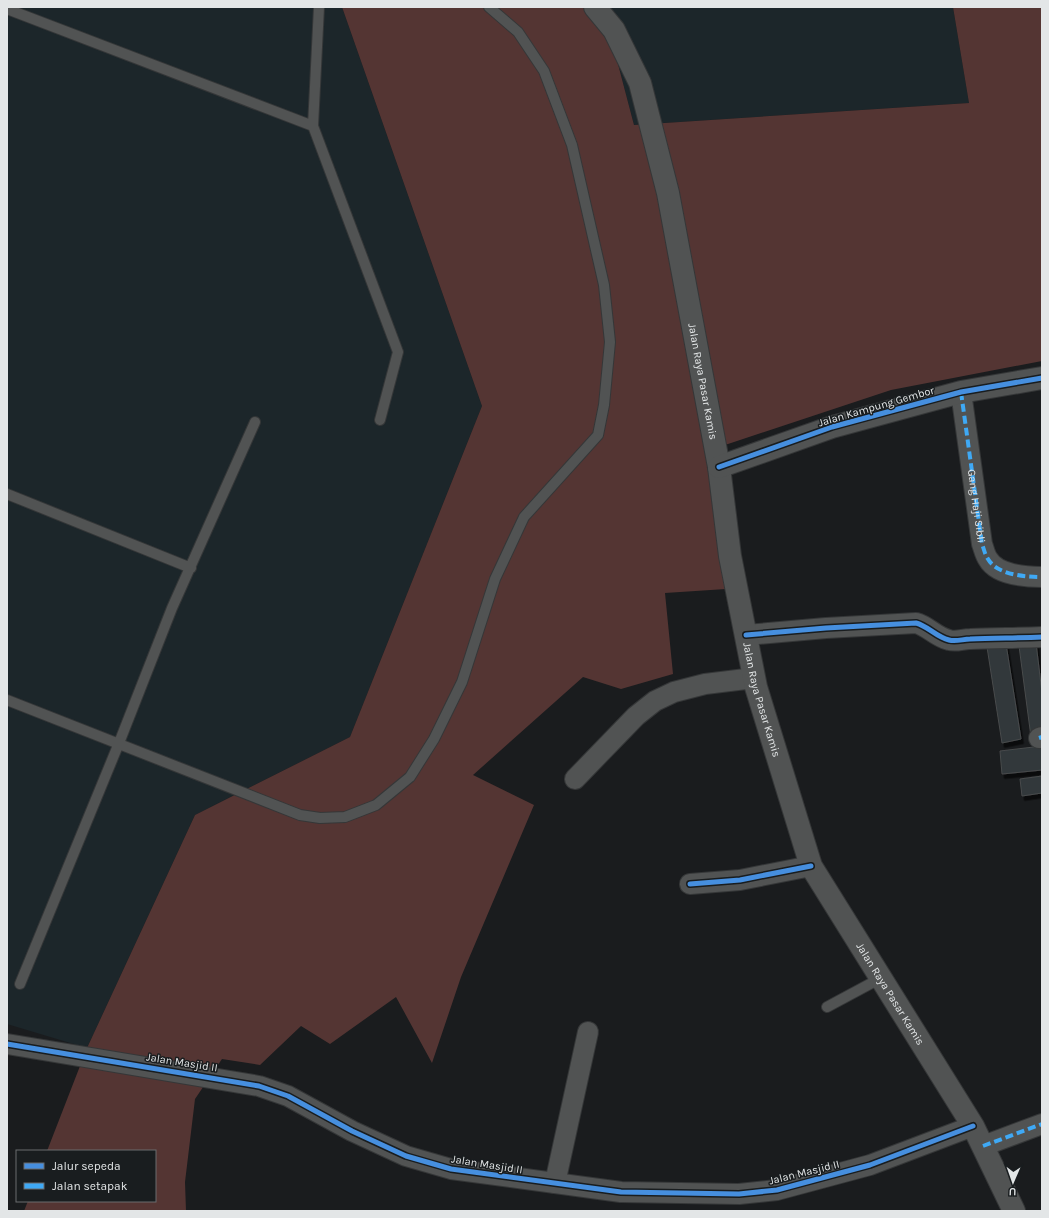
<svg xmlns="http://www.w3.org/2000/svg" width="1049" height="1218" font-family="Karla,sans-serif">
<defs>
<filter id="shadow"><feDropShadow dx="2.5" dy="4.5" stdDeviation="0" flood-color="#0009"/></filter>
</defs>
<rect width="100%" height="100%" fill="#1a1c1e"/>
<path fill="#1c262a" d="M 7,7 L 342,7 L 482,406 L 350,737 L 195,815 L 87,1048 L 7,1024 Z
M 603,7 L 953,7 L 969,103 L 634,125 Z"/>
<path fill="#543533" d="M 342,7 L 603,7 L 634,125 L 969,103 L 953,7 L 1042,7 L 1042,361 L 891,390 L 707,451 L 726,589 L 665,593 L 673,674 L 621,689 L 583,677 L 473,775 L 534,805 L 461,977 L 432,1063 L 396,997 L 330,1044 L 301,1026 L 260,1065 L 222,1059 L 195,1099 L 185,1182 L 186,1211 L 24,1211 L 28,1201 L 155,1201 L 155,1151 L 47,1151 L 87,1048 L 195,815 L 350,737 L 482,406 Z"/>
<path fill="#30383b" stroke="#494b4c" filter="url(#shadow)" d="M 1036,643 L 1042,693 L 1042,735 L 1031,737 L 1019,646 Z
M 1006,644 L 1021,739 L 1002,743 L 987,647 Z
M 1042,746 L 1042,770 L 1002,774 L 1000,751 Z
M 1042,776 L 1042,793 L 1022,796 L 1020,779 Z"/>
<g fill="none" stroke-linecap="round" stroke-linejoin="round">
<g stroke="#353738" stroke-width="12">
<path id="lane" d="M 319,7 L 313,126 L 398,352 L 380,420
M 7,9 L 313,126
M 7,494 L 191,568
M 7,700 L 300,815 L 320,818 L 345,817 L 376,805 L 410,777 L 434,739 L 462,682 L 495,579 L 524,517 L 598,435 L 604,405 L 610,342 L 604,285 L 572,145 L 544,71 L 518,32 L 489,7
M 20,984 L 119,743 L 172,608 L 255,422
M 827,1007 L 881,978"/>
</g>
<g stroke="#353738" stroke-width="22">
<g id="street">
<path id="s1" d="M 961,392 L 982,544 C 984,549 985,555 988,559 C 997,575 1026,577 1042,577"/>
<path d="M 746,635 L 826,628 L 916,623 C 928,626 936,637 949,640 C 956,642 963,639 970,639 C 994,638 1018,638 1042,637"/>
<path d="M 1039,738 L 1042,737"/>
<path d="M 575,779 L 636,716 L 655,701 L 674,692 L 705,684 L 754,678"/>
<path d="M 690,884 L 740,880 L 811,866"/>
<path d="M 7,1044 L 259,1086 L 288,1096 L 352,1131 L 406,1156 L 451,1169 L 621,1192 L 739,1194 L 777,1190 L 870,1165 L 973,1126"/>
<path d="M 983,1146 L 1042,1124"/>
<path d="M 555,1183 L 588,1032"/>
</g>
</g>
<g stroke="#353738" stroke-width="24">
<g id="secondary">
<path id="s2" d="M 595,7 L 614,30 L 640,83 L 668,193 L 719,467 L 730,556 L 756,687 L 811,866 L 973,1126 L 1014,1211"/>
<path d="M 719,467 L 832,427 L 961,392 L 1042,378"/>
</g>
</g>
<use href="#lane" stroke="#515353" stroke-width="10"/>
<use href="#street" stroke="#515353" stroke-width="20"/>
<use href="#secondary" stroke="#515353" stroke-width="22"/>
<path stroke="#3fa9f5" stroke-width="4" stroke-dasharray="8 4" stroke-linecap="butt" d="M 961,392 L 982,544 C 984,549 985,555 988,559 C 997,575 1026,577 1042,577
M 1039,738 L 1042,737
M 983,1146 L 1042,1124"/>
<g stroke="#191d1f" stroke-width="8">
<path id="cycleway" d="M 719,467 L 832,427 L 961,392 L 1042,378
M 746,635 L 826,628 L 916,623 C 928,626 936,637 949,640 C 956,642 963,639 970,639 C 994,638 1018,638 1042,637
M 690,884 L 740,880 L 811,866
M 7,1044 L 259,1086 L 288,1096 L 352,1131 L 406,1156 L 451,1169 L 621,1192 L 739,1194 L 777,1190 L 870,1165 L 973,1126"/>
</g>
<use href="#cycleway" stroke="#468fdf" stroke-width="5"/>
</g>
<g text-anchor="middle" stroke-width="3" stroke-linejoin="round" paint-order="stroke">
<g font-size="11" fill="#e3e6e7" stroke="#191d1f">
<text dy="4" stroke="none"><textPath href="#s2" startOffset="394">Jalan Raya Pasar Kamis</textPath></text>
<text transform="translate(876 406) rotate(-16)" y="4">Jalan Kampung Gembor</text>
<text dy="4" stroke="none"><textPath href="#s1" startOffset="115">Gang Haji Sibli</textPath></text>
<text dy="4" stroke="none"><textPath href="#s2" startOffset="718">Jalan Raya Pasar Kamis</textPath></text>
<text dy="4" stroke="none"><textPath href="#s2" startOffset="1042">Jalan Raya Pasar Kamis</textPath></text>
<text transform="translate(182 1062) rotate(9)" y="4">Jalan Masjid II</text>
<text transform="translate(487 1164) rotate(9)" y="4">Jalan Masjid II</text>
<text transform="translate(804 1172) rotate(-14)" y="4">Jalan Masjid II</text>
</g>
</g>
<rect width="1049" height="1218" fill="none" stroke="#e3e6e7" stroke-width="16"/>
<rect x="16" y="1150" width="140" height="52" fill="#191d1f" stroke="#6a6d6f"/>
<rect x="24" y="1163" width="20" height="6" fill="#468fdf" stroke="#6a6d6f"/>
<text x="52" y="1170" font-size="12" fill="#e3e6e7">Jalur sepeda</text>
<rect x="24" y="1183" width="20" height="6" fill="#3fa9f5" stroke="#6a6d6f"/>
<text x="52" y="1190" font-size="12" fill="#e3e6e7">Jalan setapak</text>
<g transform="translate(1013 1182) rotate(182)" stroke="#191d1f" stroke-width="3" paint-order="stroke">
<path d="M0-3L7 15L0 10L-7 15Z" fill="#e3e6e7"/>
<text y="-6" font-size="11" font-weight="bold" text-anchor="middle" fill="#e3e6e7">U</text>
</g>
</svg>
